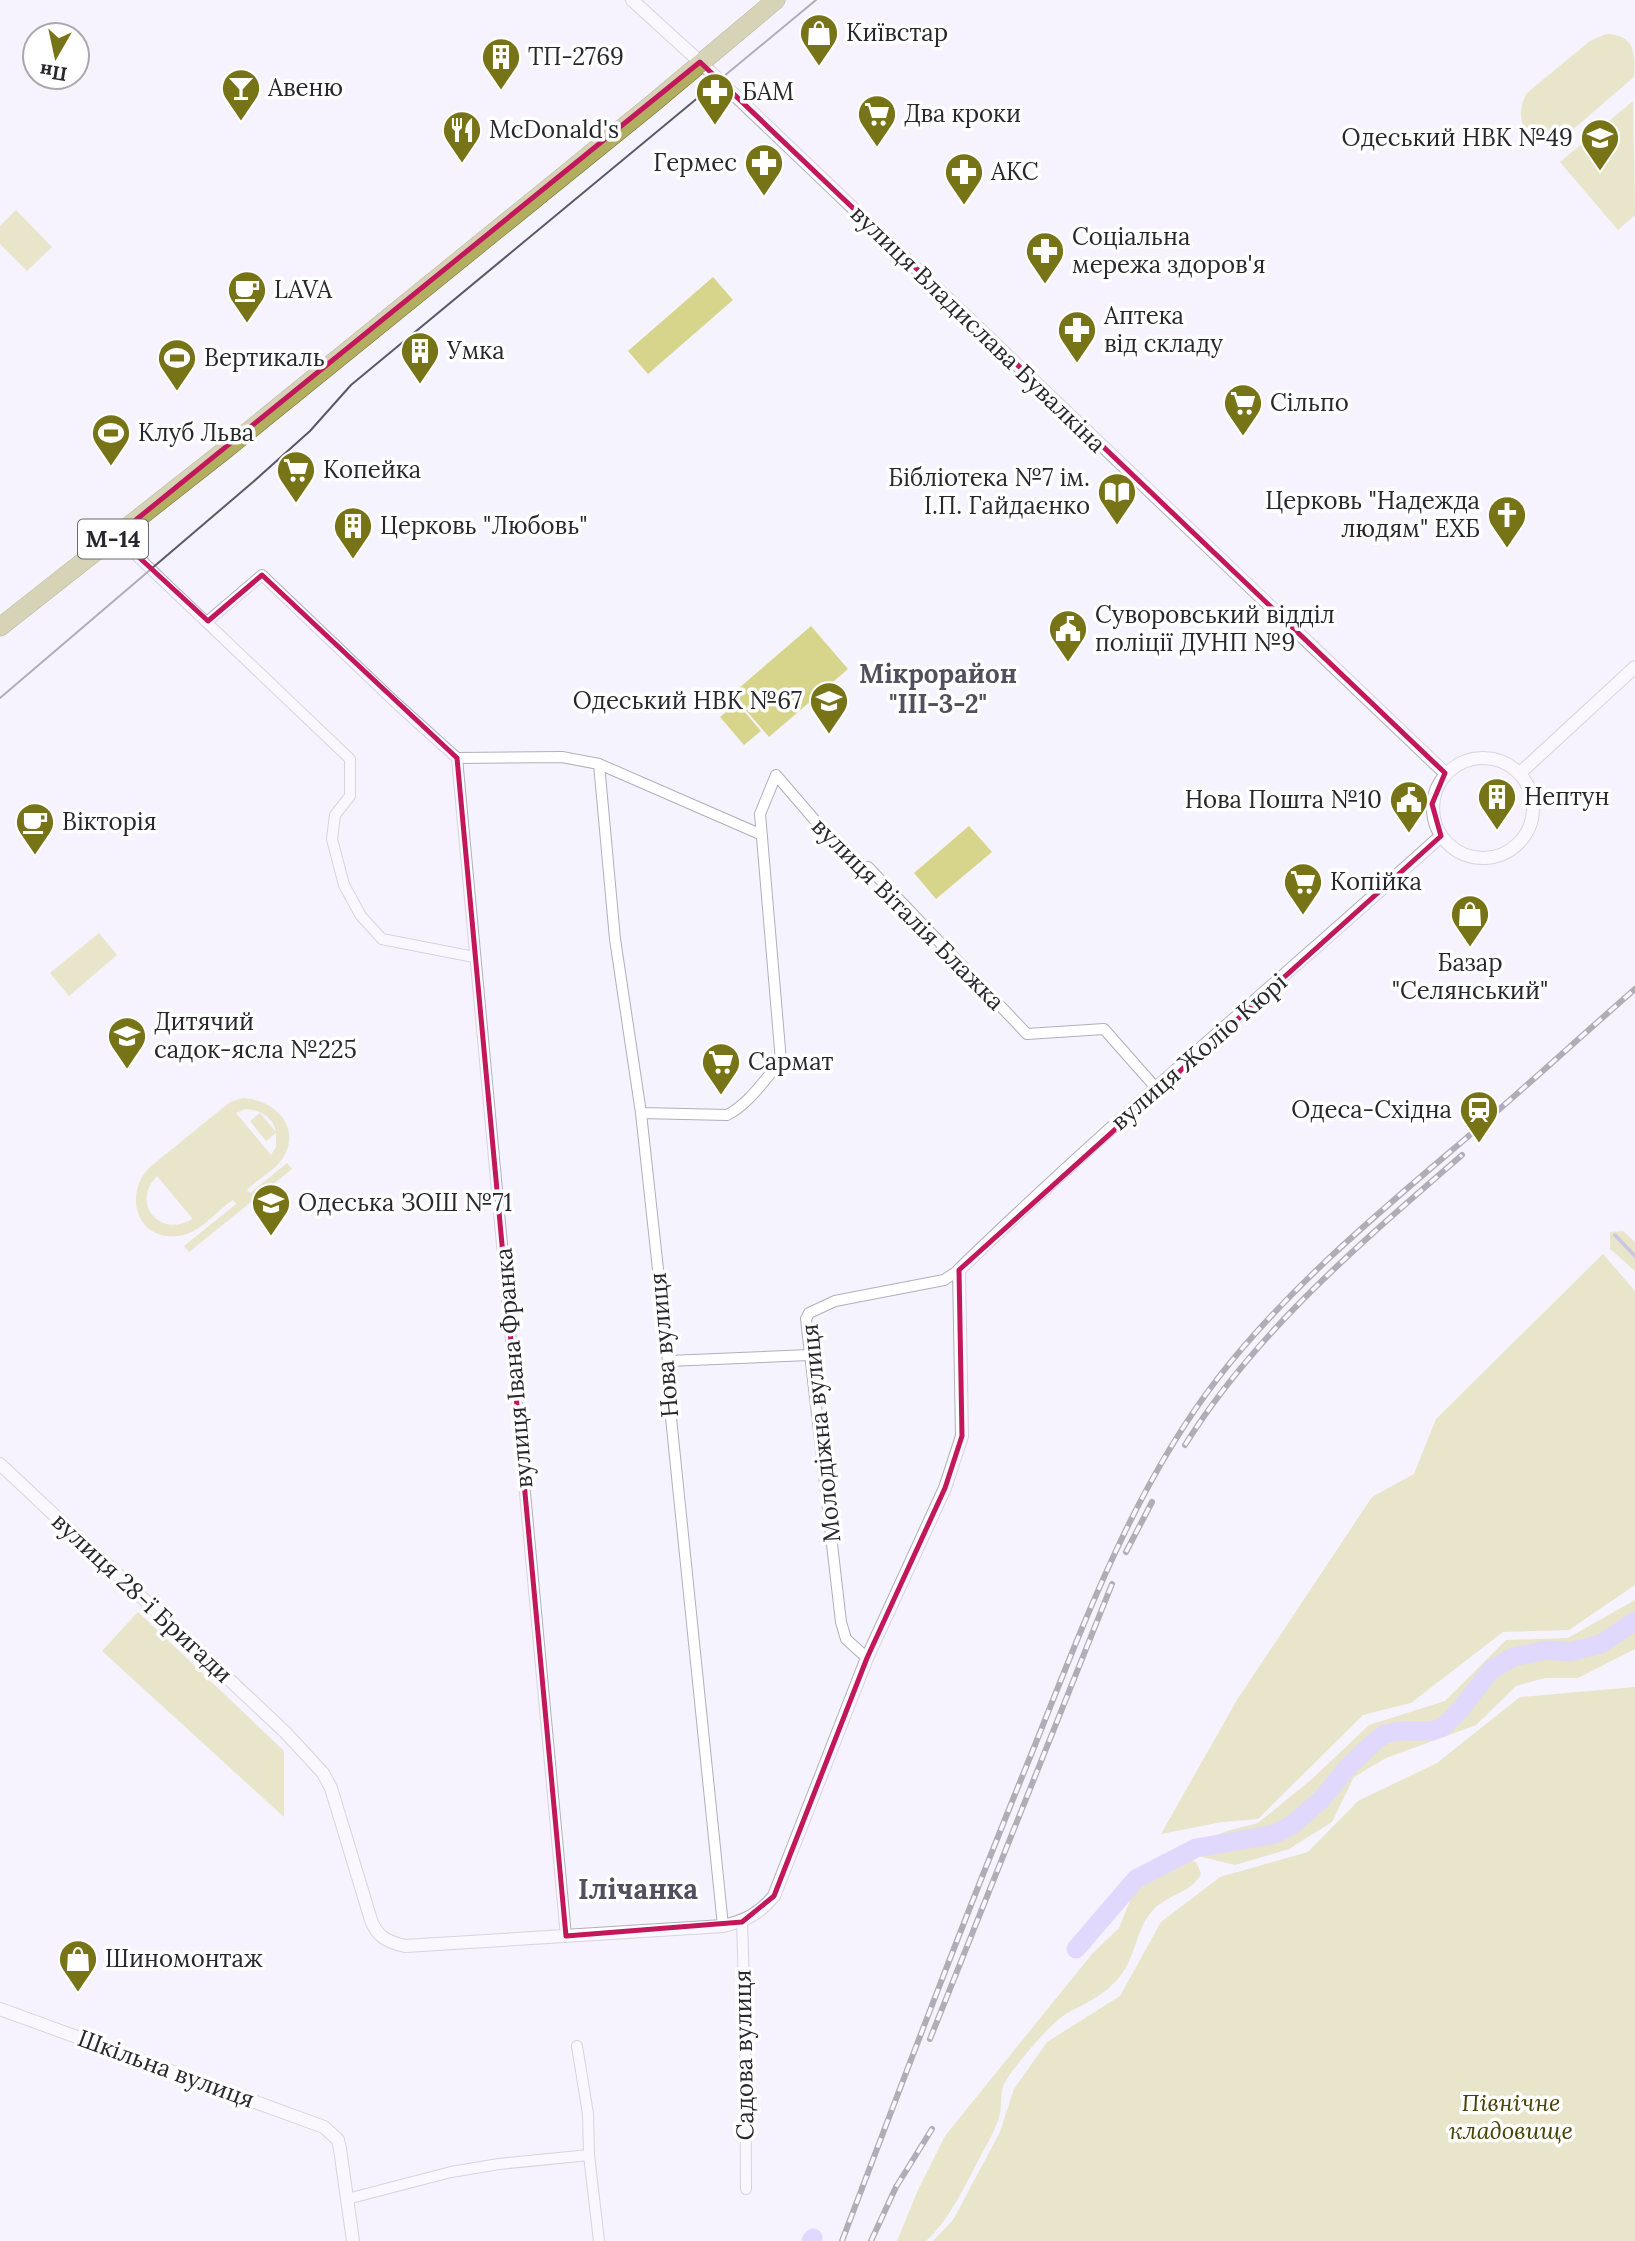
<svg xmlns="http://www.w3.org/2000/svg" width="1635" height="2241" font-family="Lora,serif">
<rect width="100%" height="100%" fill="#f5f3fe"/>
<path fill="#d7d58c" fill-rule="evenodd" d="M 1606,34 C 1635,35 1635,52 1634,77 L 1563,138 C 1531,149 1510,122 1527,93 L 1590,41 Z
M 1633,101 L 1635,215 L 1618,230 L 1560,162 Z
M 16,210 L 52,247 L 27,271 L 0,244 L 0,226 Z
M 713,277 L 733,300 L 648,374 L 628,351 Z
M 811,626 L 848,669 L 769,737 L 732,694 Z
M 737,703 L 761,731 L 744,745 L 720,717 Z
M 969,826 L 992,852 L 936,899 L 914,873 Z
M 99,933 L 117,955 L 69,996 L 50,973 Z
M 243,1098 C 278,1100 304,1131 280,1162 C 271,1173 256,1180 247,1190 L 250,1193 L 287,1163 L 292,1169 L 189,1252 L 184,1246 L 236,1204 L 233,1200 C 216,1211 200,1234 178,1236 C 136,1241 123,1194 150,1167 L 230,1102 ZM 245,1109 C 261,1110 273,1117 276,1132 L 260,1113 L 250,1121 L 266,1141 L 276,1133 L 276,1147 L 271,1155 L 236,1113 ZM 157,1176 L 192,1218 L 192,1219 C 160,1239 130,1203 157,1176 Z
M 1623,1231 L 1635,1242 L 1635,1271 L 1610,1249 L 1610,1232 Z
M 1603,1254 L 1635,1291 L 1635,1585 L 1569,1630 L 1503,1632 L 1411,1703 L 1363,1715 L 1258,1819 L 1222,1822 L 1161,1834 L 1237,1700 L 1372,1497 L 1414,1474 L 1436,1419 Z
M 1635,1600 L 1635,1649 L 1578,1678 L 1545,1678 L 1516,1686 L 1476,1725 L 1386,1758 L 1354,1777 L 1332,1822 L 1289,1849 L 1235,1865 L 1202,1857 L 1199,1842 L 1227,1831 L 1258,1823 L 1312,1779 L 1369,1725 L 1445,1701 L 1506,1640 L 1568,1638 Z
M 138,1612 L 284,1751 L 284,1817 L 102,1651 Z
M 1635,1687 L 1635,2241 L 933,2241 L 953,2220 L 1000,2132 L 1014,2089 L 1047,2042 L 1120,1996 L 1161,1922 L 1220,1877 L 1308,1852 L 1358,1801 L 1437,1763 L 1520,1697 Z
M 1187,1857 L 1197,1863 L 1201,1874 C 1192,1892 1170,1894 1155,1908 C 1134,1928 1137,1961 1115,1982 C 1101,1997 1083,2004 1066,2014 C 1051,2022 1010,2071 1003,2086 C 1000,2096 1002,2108 999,2118 C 994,2133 985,2147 978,2161 C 963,2189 950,2219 926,2241 L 897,2241 L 918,2190 L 945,2136 L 1092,1954 L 1119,1928 L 1134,1891 L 1176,1862 Z"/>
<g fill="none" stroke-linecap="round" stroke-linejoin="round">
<path stroke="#978cc0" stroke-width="3.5" d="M 1615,1235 L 1635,1256"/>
<path stroke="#c7b8fe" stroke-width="19" d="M 1076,1949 L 1136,1879 L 1196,1848 L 1275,1834 L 1292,1825 L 1322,1799 L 1346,1769 L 1375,1741 L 1385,1734 L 1400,1731 L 1432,1731 L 1443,1727 L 1460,1710 L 1491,1670 L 1513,1657 L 1547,1650 L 1569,1652 L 1601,1644 L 1635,1621
M 811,2241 L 813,2238"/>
<g stroke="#b1aebf" stroke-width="12">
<path id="minor" d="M 116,536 L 350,759 L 350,796 L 335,815 L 332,839 L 344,885 L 361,916 L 382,939 L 474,957
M 208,621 L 262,575 L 396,703 L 457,758 L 562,757 L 599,764 L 762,835
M 457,758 L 566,1936
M 599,764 L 615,939 L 641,1113 L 668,1361 L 670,1408 L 723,1926
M 641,1113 L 727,1115 C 749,1104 765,1079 781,1061 L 760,814 L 776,775 L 856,868 L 868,867 L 1027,1034 L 1104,1029 L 1156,1088
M 668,1361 L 809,1355
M 867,1658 L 846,1639 L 841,1622 L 806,1319 L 809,1313 L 835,1301 L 944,1280 L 959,1270
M 742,1922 L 745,2013 L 746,2189
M 577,2046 L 588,2114 L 589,2155
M 347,2199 L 451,2172 L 499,2164 L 589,2155 L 599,2241"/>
</g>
<g stroke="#b1aebf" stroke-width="14">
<path id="tertiary" d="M 632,0 L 700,62 L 1445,773
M1433 808a50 50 0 1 1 100 0a50 50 0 1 1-100 0Z
M 1520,773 L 1635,667
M 0,1464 L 285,1732 L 323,1773 L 331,1788 L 371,1920 C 377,1937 388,1942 405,1946 L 723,1926 C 745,1921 759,1914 774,1896 L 867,1658 L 945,1488 L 962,1436 L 959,1270 C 1114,1120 1280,981 1441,836
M 0,2009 L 324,2127 L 338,2140 L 340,2149 L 353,2241"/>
</g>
<g stroke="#757235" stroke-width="19">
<path id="trunk" d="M 0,627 L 225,450 L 652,104 L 776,0"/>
</g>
<use href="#minor" stroke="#fff" stroke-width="10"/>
<use href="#tertiary" stroke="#fff" stroke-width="12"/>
<use href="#trunk" stroke="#b2ae60" stroke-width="18"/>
<path stroke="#5b5961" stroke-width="2" d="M 0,698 L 253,482 L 310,431 L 351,385 L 816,0"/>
<g stroke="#5b5961" stroke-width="6">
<path id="rail" d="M 1185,1445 C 1256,1331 1362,1242 1462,1155
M 1126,1552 L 1152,1502
M 930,2039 L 1112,1584
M 842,2241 C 905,2075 968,1909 1035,1745 C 1086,1618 1134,1487 1218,1378 C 1288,1288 1377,1214 1464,1140 C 1521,1091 1578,1039 1635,989
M 871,2241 L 896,2187 L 932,2129"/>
</g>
<use href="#rail" stroke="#fff" stroke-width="3.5" stroke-dasharray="10" stroke-linecap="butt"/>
</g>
<path d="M0 0H1635V2241H0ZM 700,62 L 1445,773 L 1432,804 L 1441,836 L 959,1270 L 962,1436 L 945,1488 L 867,1658 L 774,1896 L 742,1922 L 566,1936 L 457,758 L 262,575 L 208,621 L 116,536 Z" fill="#f5f3fe" fill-opacity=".55" fill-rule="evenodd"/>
<path fill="none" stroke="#c2185b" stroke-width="5" stroke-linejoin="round" d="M 700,62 L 1445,773 L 1432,804 L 1441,836 L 959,1270 L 962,1436 L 945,1488 L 867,1658 L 774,1896 L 742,1922 L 566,1936 L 457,758 L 262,575 L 208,621 L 116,536 Z"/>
<defs>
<g id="shop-pin" transform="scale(2.0125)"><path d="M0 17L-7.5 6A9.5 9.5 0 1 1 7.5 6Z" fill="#777317" stroke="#fff"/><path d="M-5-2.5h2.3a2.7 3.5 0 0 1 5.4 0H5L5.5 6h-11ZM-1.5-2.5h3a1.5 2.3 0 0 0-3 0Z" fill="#fff"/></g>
<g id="building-pin" transform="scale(2.0125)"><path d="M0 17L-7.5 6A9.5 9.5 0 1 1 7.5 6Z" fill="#777317" stroke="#fff"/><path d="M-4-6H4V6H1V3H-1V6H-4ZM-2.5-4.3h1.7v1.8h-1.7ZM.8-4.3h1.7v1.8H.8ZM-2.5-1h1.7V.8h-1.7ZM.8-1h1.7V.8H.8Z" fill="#fff"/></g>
<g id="bar-pin" transform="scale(2.0125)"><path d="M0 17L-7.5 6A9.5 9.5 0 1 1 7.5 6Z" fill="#777317" stroke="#fff"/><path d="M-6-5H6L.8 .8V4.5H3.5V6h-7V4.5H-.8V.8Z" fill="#fff"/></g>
<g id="pharmacy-pin" transform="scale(2.0125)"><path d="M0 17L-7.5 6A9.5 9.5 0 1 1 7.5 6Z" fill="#777317" stroke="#fff"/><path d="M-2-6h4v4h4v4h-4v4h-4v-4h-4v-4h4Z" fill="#fff"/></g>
<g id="supermarket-pin" transform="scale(2.0125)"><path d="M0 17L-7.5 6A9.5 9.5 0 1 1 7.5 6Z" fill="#777317" stroke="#fff"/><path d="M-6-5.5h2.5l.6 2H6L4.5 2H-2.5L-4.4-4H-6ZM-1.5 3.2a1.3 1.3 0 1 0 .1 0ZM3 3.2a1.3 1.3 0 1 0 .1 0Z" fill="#fff"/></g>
<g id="restaurant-pin" transform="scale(2.0125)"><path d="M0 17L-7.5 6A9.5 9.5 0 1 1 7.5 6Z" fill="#777317" stroke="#fff"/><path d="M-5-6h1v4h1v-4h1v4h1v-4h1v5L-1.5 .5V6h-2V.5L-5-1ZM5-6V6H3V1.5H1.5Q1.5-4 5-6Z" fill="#fff"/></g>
<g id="school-pin" transform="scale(2.0125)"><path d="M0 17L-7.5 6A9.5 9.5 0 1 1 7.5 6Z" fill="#777317" stroke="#fff"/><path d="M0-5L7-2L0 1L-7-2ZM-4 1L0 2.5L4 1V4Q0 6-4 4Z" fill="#fff"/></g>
<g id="cafe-pin" transform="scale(2.0125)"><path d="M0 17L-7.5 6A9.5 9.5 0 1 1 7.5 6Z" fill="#777317" stroke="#fff"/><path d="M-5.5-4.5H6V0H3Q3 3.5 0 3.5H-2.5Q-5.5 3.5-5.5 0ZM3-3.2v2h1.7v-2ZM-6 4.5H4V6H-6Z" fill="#fff"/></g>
<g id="stadium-pin" transform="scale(2.0125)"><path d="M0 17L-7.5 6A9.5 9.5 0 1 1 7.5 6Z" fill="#777317" stroke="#fff"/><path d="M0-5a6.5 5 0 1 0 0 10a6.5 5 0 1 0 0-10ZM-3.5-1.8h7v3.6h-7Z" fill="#fff"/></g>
<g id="library-pin" transform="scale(2.0125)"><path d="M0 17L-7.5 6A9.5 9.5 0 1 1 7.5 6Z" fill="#777317" stroke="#fff"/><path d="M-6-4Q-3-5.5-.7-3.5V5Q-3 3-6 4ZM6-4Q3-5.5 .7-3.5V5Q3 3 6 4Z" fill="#fff"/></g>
<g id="church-pin" transform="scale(2.0125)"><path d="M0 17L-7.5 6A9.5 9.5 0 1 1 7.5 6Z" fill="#777317" stroke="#fff"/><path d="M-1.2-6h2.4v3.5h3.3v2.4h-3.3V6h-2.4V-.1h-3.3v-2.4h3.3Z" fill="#fff"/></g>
<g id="civic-pin" transform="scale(2.0125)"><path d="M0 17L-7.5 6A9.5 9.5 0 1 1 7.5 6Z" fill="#777317" stroke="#fff"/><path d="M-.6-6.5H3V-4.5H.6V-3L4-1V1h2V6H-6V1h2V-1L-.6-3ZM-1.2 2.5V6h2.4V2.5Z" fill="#fff"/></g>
<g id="station-pin" transform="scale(2.0125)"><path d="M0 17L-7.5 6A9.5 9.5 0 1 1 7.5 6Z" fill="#777317" stroke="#fff"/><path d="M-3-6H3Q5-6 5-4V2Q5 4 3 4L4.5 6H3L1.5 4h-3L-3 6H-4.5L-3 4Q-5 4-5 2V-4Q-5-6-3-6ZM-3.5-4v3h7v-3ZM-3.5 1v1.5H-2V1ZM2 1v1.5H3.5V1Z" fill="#fff"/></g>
</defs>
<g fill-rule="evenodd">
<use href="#shop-pin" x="819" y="33"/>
<use href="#building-pin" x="501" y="57"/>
<use href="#bar-pin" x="241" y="88"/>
<use href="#pharmacy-pin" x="715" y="92"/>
<use href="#supermarket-pin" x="877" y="114"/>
<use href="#restaurant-pin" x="462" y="130"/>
<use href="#school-pin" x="1600" y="138"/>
<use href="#pharmacy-pin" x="764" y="163"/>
<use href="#pharmacy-pin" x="964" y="172"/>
<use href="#pharmacy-pin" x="1045" y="251"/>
<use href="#cafe-pin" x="247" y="290"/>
<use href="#pharmacy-pin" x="1077" y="330"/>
<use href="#building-pin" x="420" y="351"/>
<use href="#stadium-pin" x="177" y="358"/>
<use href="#supermarket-pin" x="1243" y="403"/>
<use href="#stadium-pin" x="111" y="433"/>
<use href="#supermarket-pin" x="296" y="470"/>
<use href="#library-pin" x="1117" y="492"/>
<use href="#church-pin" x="1507" y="515"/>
<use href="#building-pin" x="353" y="526"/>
<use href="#civic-pin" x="1068" y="629"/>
<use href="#school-pin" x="829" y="701"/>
<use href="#building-pin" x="1497" y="797"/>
<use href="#civic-pin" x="1409" y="800"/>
<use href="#cafe-pin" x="35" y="822"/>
<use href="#supermarket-pin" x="1303" y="882"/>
<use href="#shop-pin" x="1470" y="914"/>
<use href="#school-pin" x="127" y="1036"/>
<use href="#supermarket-pin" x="721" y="1062"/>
<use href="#station-pin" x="1479" y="1110"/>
<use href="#school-pin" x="271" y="1203"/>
<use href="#shop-pin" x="78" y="1959"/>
</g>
<g text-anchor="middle" stroke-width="7" stroke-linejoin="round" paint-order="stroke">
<rect fill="#fff" stroke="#68686d" stroke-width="2" x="78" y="519.5" width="70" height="39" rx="5"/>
<g font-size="23" font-weight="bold" fill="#28272e">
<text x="113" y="547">М-14</text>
</g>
<g font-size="24" fill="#28272e" stroke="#fff" text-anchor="start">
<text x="846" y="41">Київстар</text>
<text x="528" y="65">ТП-2769</text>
<text x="268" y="96">Авеню</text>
<text x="742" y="100">БАМ</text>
<text x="904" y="122">Два кроки</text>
<text x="489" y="138">McDonald's</text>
<text x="1573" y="146" text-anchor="end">Одеський НВК №49</text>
<text x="737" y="171" text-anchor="end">Гермес</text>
<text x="991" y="180">АКС</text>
<text x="1072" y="245">Соціальна<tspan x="1072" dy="28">мережа здоров'я</tspan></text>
<text x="274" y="298">LAVA</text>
<text x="1104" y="324">Аптека<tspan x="1104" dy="28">від складу</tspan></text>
<text x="447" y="359">Умка</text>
<text x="204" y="366">Вертикаль</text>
<text x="1270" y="411">Сільпо</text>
<text x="138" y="441">Клуб Льва</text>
<text x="323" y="478">Копейка</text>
<text x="1090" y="486" text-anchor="end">Бібліотека №7 ім.<tspan x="1090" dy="28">І.П. Гайдаєнко</tspan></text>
<text x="1480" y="509" text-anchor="end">Церковь "Надежда<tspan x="1480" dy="28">людям" ЕХБ</tspan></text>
<text x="380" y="534">Церковь "Любовь"</text>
<text x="1095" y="623">Суворовський відділ<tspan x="1095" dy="28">поліції ДУНП №9</tspan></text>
<text x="802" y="709" text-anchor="end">Одеський НВК №67</text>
<text x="1524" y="805">Нептун</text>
<text x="1382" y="808" text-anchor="end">Нова Пошта №10</text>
<text x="62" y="830">Вікторія</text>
<text x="1330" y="890">Копійка</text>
<text x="1470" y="971" text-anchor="middle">Базар<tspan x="1470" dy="28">"Селянський"</tspan></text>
<text x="154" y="1030">Дитячий<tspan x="154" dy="28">садок-ясла №225</tspan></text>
<text x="748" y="1070">Сармат</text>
<text x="1452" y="1118" text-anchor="end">Одеса-Східна</text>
<text x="298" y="1211">Одеська ЗОШ №71</text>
<text x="105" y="1967">Шиномонтаж</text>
</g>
<g font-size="24" fill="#28272e" stroke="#fff">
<text transform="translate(978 329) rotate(44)" y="8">вулиця Владислава Бувалкіна</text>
<text transform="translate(908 914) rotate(45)" y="8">вулиця Віталія Блажка</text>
<text transform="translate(1199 1052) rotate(-41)" y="8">вулиця Жоліо Кюрі</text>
<text transform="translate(664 1345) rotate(-95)" y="8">Нова вулиця</text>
<text transform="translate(514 1368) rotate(-95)" y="8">вулиця Івана Франка</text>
<text transform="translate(821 1433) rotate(-96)" y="8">Молодіжна вулиця</text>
<text transform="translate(142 1598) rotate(43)" y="8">вулиця 28-ї Бригади</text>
<text transform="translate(744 2055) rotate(-91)" y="8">Садова вулиця</text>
<text transform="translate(166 2069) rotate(20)" y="8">Шкільна вулиця</text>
</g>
<g font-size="24" font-style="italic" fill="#464305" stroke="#fff">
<text x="1511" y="2111">Північне<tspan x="1511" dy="28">кладовище</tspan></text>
</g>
<g font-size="26" font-weight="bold" fill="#524f5e" stroke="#fff">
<text x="938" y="683">Мікрорайон<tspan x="938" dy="30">"ІІІ-3-2"</tspan></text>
</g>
<g font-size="28" font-weight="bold" fill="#524f5e" stroke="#fff">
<text x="638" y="1899">Ілічанка</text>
</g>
</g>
<g transform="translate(56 56) rotate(189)"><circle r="33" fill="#ffffff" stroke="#a9a9ab" stroke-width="2"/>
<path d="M0-5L12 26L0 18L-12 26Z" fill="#777317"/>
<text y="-10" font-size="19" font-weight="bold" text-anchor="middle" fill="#28272e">Пн</text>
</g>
</svg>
